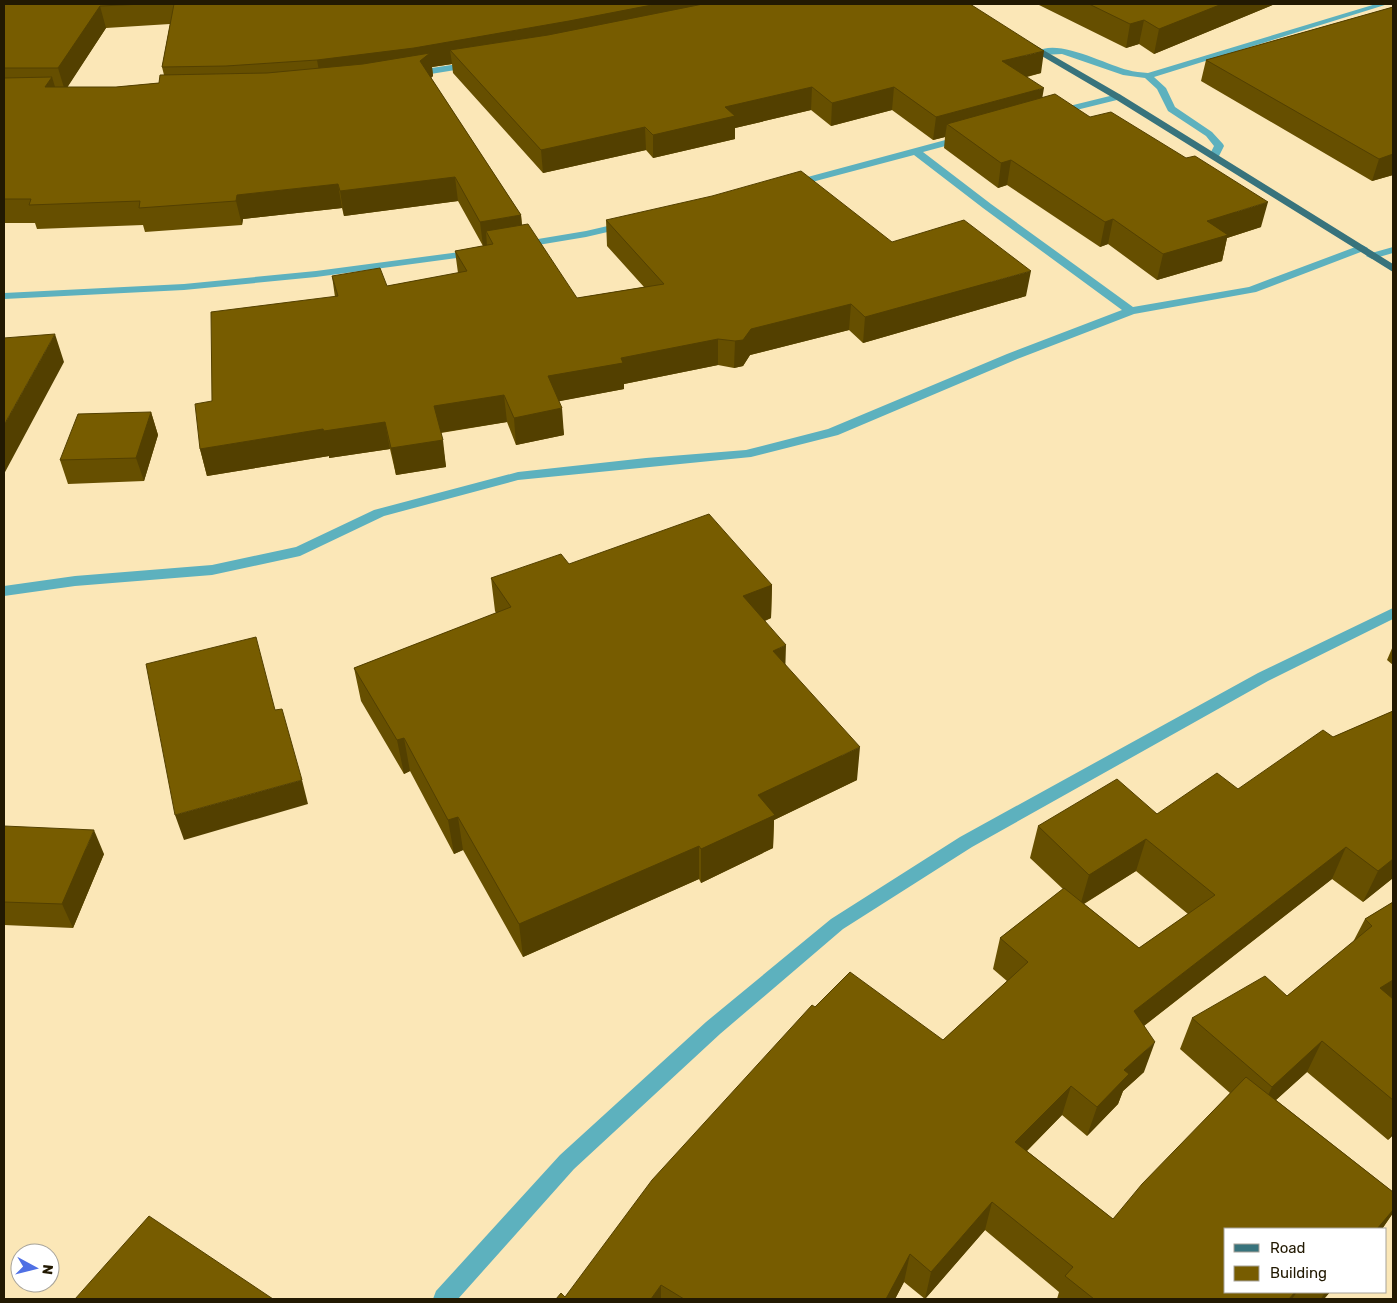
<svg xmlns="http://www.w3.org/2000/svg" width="1397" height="1303" font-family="Rubik,sans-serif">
<rect width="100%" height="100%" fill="#fbe7b7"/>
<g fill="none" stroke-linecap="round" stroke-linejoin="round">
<path fill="#5db1be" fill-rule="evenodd" d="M 1376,4 L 1388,4 L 1154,77 L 1166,88 L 1175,107 L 1212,132 L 1223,144 L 1224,146 L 1218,158 L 1214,159 L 1209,156 L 1214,146 L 1206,136 L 1168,111 L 1157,89 L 1145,78 L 1123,75 L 1062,54 L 1042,55 L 1037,52 C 1056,37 1107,65 1128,70 C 1134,72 1141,72 1148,73 Z
M 471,62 L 476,65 L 474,67 L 412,77 L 407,74 L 412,71 Z
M 1118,94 L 1121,95 L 1121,99 L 1056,115 L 1051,112 L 1053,110 Z
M 964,135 L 969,138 L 968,140 L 923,152 L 991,204 L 1133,307 L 1249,287 L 1358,246 L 1362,245 L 1368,248 L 1366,250 L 1256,292 L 1134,314 L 1015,360 L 838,435 L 751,457 L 518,480 L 384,516 L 300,556 L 212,575 L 75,586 L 4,596 L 4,586 L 75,576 L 212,565 L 296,547 L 374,510 L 518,472 L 646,458 L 746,450 L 828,429 L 1007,354 L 1122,310 L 983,208 L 914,155 L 793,187 L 788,184 L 789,182 Z
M 625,222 L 629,223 L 630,225 L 629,227 L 586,237 L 520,248 L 515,245 L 520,242 L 586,231 Z
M 1393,247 L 1393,253 L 1372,259 L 1366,256 L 1368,254 Z
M 475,250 L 479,251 L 481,253 L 479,255 L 316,277 L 184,290 L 4,299 L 4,293 L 184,284 L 316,271 Z
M 1393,608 L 1393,619 L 1268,681 L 972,847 L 843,929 L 720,1034 L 574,1169 L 458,1299 L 433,1299 L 436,1291 L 560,1155 L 706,1022 L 831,919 L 960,837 L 1258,673 Z"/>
<path fill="#38737c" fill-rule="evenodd" d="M 1026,40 L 1121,95 L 1393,264 L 1393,272 L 1115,99 L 1023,45 L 1022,43 Z"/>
</g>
<path fill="#664f00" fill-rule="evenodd" d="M 4,4 L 970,4 L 1041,73 L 1027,77 L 1042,98 L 1261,227 L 1227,238 L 1222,261 L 1157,280 L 1108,244 L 1100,247 L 1007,185 L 998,188 L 944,148 L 945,137 L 933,140 L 892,110 L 831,126 L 811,110 L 735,128 L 735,139 L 653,158 L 646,150 L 543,173 L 453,73 L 452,64 L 432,67 L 433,76 L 431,78 L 521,215 L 522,225 L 577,298 L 644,287 L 607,246 L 606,220 L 892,242 L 1026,296 L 863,343 L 849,330 L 750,355 L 743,366 L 734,368 L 718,365 L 624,384 L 624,389 L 559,401 L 564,435 L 516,445 L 507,422 L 441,433 L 446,467 L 396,475 L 390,449 L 329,458 L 329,456 L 207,476 L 200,449 L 212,401 L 335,297 L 332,276 L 387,286 L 458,273 L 455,251 L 483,246 L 458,201 L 344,216 L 342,208 L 243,219 L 242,225 L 145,232 L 143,225 L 37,229 L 35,223 L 4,223 ZM 170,24 L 162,67 L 164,75 L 159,83 L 116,87 L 67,87 L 106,28 Z
M 1037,4 L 1275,4 L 1154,54 L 1139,44 L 1126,48 Z
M 1393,7 L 1393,175 L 1372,181 L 1201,81 L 1206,60 Z
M 151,412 L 158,435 L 144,481 L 68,484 L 60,460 Z
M 569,564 L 772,585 L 771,618 L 765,621 L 785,664 L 857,780 L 774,820 L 773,848 L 701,883 L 699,879 L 523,957 L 463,850 L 454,854 L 410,771 L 404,774 L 361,701 L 354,668 L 496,613 L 495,611 L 491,578 Z
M 1393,646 L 1393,665 L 1387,660 Z
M 1393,711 L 1393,878 L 1363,902 L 1332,879 L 1144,1026 L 1144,1072 L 1123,1091 L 1118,1104 L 1087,1136 L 1062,1115 L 1027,1151 L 1113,1219 L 1230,1093 L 1180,1049 L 1192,1018 L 1287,996 L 1353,942 L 1365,919 L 1393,902 L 1393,1135 L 1388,1140 L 1307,1072 L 1276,1100 L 1393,1192 L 1393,1213 L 1382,1229 L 1226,1229 L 1226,1292 L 1330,1292 L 1324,1299 L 1057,1299 L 1059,1292 L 985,1230 L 925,1299 L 904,1282 L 895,1299 L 556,1299 L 565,1297 L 815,1007 L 943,1040 L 1007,981 L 993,969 L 1000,938 L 1063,889 L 1030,858 L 1038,826 L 1157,814 L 1238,789 L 1333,737 ZM 1136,871 L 1188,914 L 1139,948 L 1084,904 Z
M 4,826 L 104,854 L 73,928 L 4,925 Z"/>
<path fill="#534000" d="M 657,4 L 765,4 L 450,50 L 452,64 L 432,67 L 433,76 L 423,84 L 321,82 L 317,60 Z
M 1222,4 L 1275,4 L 1154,54 L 1159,29 Z
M 100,6 L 106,28 L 65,91 L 58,68 Z
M 1144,20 L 1139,44 L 1126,48 L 1130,24 Z
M 1044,51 L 1041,73 L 999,83 L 1002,61 Z
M 52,77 L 59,100 L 45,87 Z
M 812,87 L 811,110 L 735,128 L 735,139 L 653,158 L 653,135 L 725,107 Z
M 894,87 L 892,110 L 831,126 L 832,103 Z
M 1044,88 L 1040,111 L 947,124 L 945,137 L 933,140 L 936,117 Z
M 645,127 L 646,150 L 543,173 L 541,150 Z
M 1393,154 L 1393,175 L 1372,181 L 1379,159 Z
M 1011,160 L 1007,185 L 998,188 L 1001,163 Z
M 455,177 L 458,201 L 344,216 L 340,191 Z
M 338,184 L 342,208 L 243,219 L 242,225 L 236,201 L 237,195 Z
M 1268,202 L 1261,227 L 1227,238 L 1222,261 L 1157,280 L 1163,254 L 1207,221 Z
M 521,215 L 523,240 L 486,231 L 487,246 L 483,246 L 480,222 Z
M 1113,219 L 1108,244 L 1100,247 L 1105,222 Z
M 1031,271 L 1026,296 L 863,343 L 865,317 Z
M 851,304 L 849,330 L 750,355 L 743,366 L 734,368 L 735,341 L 751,329 Z
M 55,334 L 64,362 L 4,474 L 4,425 Z
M 718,339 L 718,365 L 624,384 L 624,389 L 550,403 L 548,376 L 621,358 Z
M 504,395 L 507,422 L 437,433 L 434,406 Z
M 562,408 L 564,435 L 516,445 L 514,418 Z
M 151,412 L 158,435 L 144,481 L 136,458 Z
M 385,422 L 390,449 L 329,458 L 329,456 L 207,476 L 200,449 L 323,429 Z
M 443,440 L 446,467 L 396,475 L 391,448 Z
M 772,585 L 771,618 L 742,629 L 743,596 Z
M 786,645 L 785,678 L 773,651 Z
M 404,738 L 410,771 L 404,774 L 397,740 Z
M 860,747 L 857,780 L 774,820 L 773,848 L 701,883 L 701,849 L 758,795 Z
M 302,780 L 308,804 L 184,840 L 175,815 Z
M 458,817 L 463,850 L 454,854 L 448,820 Z
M 94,830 L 104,854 L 73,928 L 62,904 Z
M 1146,839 L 1136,871 L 1080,906 L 1089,875 Z
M 699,846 L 699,879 L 523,957 L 519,924 Z
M 1346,847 L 1332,879 L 1123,1042 L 1134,1011 Z
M 1393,859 L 1393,878 L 1363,902 L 1378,871 Z
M 1393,980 L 1393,1000 L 1380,988 Z
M 1322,1041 L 1307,1072 L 1257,1117 L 1272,1087 Z
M 1155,1042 L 1144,1072 L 1123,1091 L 1118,1104 L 1087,1136 L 1097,1107 L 1124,1070 Z
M 1071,1086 L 1062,1115 L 1007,1171 L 1015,1142 Z
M 1393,1132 L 1393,1135 L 1388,1140 Z
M 992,1202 L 985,1230 L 925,1299 L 931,1272 Z
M 1393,1210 L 1393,1213 L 1382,1229 L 1377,1229 Z
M 910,1254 L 904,1282 L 895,1299 L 886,1299 Z
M 661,1285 L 661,1299 L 651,1299 Z
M 1295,1292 L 1297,1292 L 1292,1299 L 1289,1299 Z
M 1325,1292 L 1330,1292 L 1324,1299 L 1321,1299 Z"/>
<path fill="#775c00" stroke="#534000" d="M 4,4 L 144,4 L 100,6 L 58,68 L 4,68 Z
M 174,4 L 657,4 L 569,21 L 414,48 L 317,60 L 226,66 L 162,67 Z
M 703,4 L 970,4 L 1044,51 L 1002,61 L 1044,88 L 936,117 L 894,87 L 832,103 L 812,87 L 725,107 L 735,116 L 653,135 L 645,127 L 541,150 L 450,50 L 548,35 Z
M 1089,4 L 1222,4 L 1159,29 L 1144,20 L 1130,24 Z
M 1393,7 L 1393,154 L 1379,159 L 1206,60 Z
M 430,53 L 420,61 L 521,215 L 480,222 L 455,177 L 340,191 L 338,184 L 237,195 L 236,201 L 139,208 L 140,201 L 29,205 L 31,199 L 4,199 L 4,78 L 52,77 L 45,87 L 116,87 L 159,83 L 160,75 L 267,73 L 363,64 Z
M 1055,94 L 1090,117 L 1111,112 L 1186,158 L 1195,156 L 1268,202 L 1207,221 L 1228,235 L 1163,254 L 1113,219 L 1105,222 L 1011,160 L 1001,163 L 947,124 Z
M 801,171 L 892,242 L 964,220 L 1031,271 L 865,317 L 851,304 L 751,329 L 743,340 L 735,341 L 718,339 L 621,358 L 623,363 L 548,376 L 562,408 L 514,418 L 504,395 L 434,406 L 443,440 L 391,448 L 385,422 L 324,431 L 323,429 L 200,449 L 195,404 L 212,401 L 211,312 L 338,296 L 332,276 L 380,268 L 387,286 L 467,271 L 455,251 L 493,244 L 486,231 L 528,224 L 577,298 L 664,284 L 606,220 L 712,196 Z
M 55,334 L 4,425 L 4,338 Z
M 151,412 L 136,458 L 60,460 L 78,414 Z
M 709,514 L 772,585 L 743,596 L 786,645 L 773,651 L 860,747 L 758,795 L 775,815 L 701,849 L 699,846 L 519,924 L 458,817 L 448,820 L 404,738 L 397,740 L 354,668 L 511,607 L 491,578 L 561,554 L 569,564 Z
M 256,637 L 275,710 L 282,709 L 302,780 L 175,815 L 146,664 Z
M 1393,711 L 1393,859 L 1378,871 L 1346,847 L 1134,1011 L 1155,1042 L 1124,1070 L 1129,1074 L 1097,1107 L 1071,1086 L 1015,1142 L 1113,1219 L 1142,1184 L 1246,1077 L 1393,1192 L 1393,1210 L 1377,1229 L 1226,1229 L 1226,1292 L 1295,1292 L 1289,1299 L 1094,1299 L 1065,1276 L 1073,1267 L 992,1202 L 931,1272 L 910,1254 L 886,1299 L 684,1299 L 661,1285 L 651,1299 L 556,1299 L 561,1293 L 565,1297 L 652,1180 L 812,1005 L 815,1007 L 850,972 L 943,1040 L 1028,962 L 1000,938 L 1064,888 L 1139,948 L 1215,895 L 1146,839 L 1089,875 L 1038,826 L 1117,779 L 1157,814 L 1217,773 L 1238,789 L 1323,730 L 1333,737 Z
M 4,826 L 94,830 L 62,904 L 4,902 Z
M 1393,902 L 1393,980 L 1380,988 L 1393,999 L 1393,1100 L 1322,1041 L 1272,1087 L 1192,1018 L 1265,976 L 1287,996 L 1372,926 L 1365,919 Z
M 149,1216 L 273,1299 L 75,1299 Z"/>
<rect width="1397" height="1303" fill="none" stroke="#221902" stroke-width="10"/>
<rect x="1224" y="1228" width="162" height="65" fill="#ffffff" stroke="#a7a39a"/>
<rect x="1234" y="1244" width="25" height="8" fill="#38737c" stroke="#a7a39a"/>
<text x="1270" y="1253" font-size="15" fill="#221902">Road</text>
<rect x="1234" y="1266" width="25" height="15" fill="#775c00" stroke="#a7a39a"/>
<text x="1270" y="1278" font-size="15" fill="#221902">Building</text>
<g transform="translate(35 1268) rotate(97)"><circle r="24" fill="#ffffff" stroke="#a7a39a"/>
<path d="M0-4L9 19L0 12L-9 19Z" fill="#4f70e4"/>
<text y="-8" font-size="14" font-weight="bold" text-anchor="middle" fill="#221902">N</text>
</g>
</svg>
